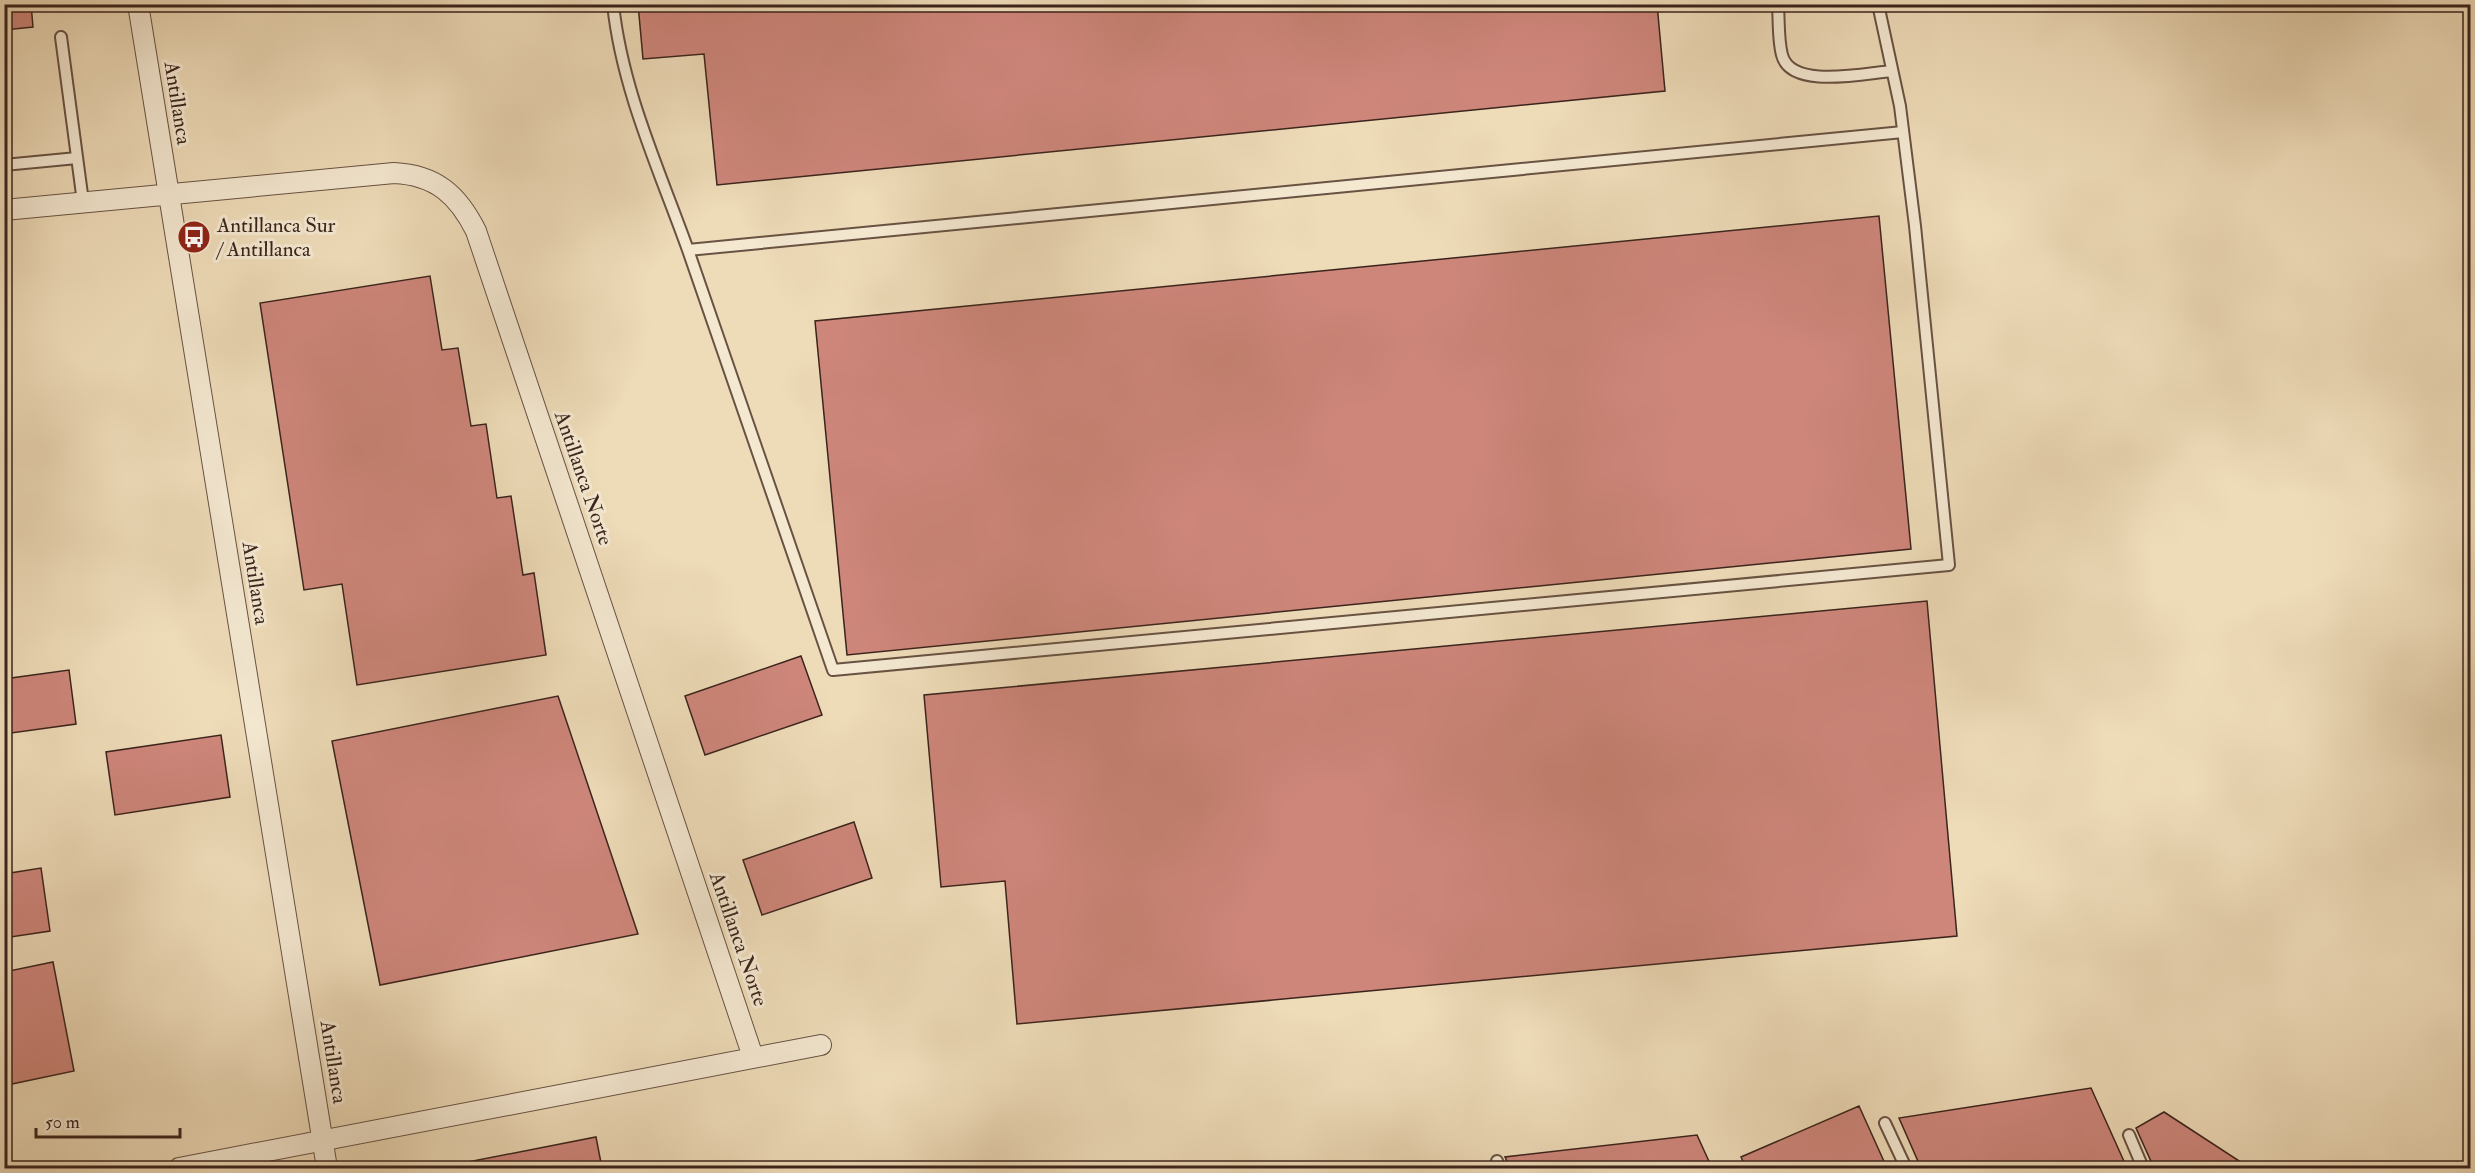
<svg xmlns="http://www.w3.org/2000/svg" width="2475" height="1173" font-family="'IM FELL Double Pica',serif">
<rect width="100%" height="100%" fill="#eedbb8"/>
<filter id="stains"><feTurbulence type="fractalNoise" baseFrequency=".00333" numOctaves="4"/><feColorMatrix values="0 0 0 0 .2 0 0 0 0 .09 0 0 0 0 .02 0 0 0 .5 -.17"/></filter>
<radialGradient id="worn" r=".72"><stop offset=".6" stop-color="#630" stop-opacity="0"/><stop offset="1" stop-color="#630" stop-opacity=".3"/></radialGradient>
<path fill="#ce867b" stroke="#3b241c" stroke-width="1.5" d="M 4,4 L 31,4 L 33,27 L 4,30 Z
M 259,4 L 285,4 L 286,6 L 260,11 Z
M 638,4 L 1657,4 L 1665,91 L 717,185 L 704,54 L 643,59 Z
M 1879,216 L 1911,549 L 847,655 L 815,321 Z
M 430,276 L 442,350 L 458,348 L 471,426 L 486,424 L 497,498 L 511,496 L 523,575 L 534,573 L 546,655 L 357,685 L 342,584 L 304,590 L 260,303 Z
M 1927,601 L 1957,936 L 1017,1024 L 1005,881 L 941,887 L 924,695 Z
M 801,656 L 822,715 L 705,755 L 685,696 Z
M 69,670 L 76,724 L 4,734 L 4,679 Z
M 558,696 L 638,934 L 380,985 L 332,741 Z
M 221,735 L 230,797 L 115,815 L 106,752 Z
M 4,783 L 11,828 L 4,829 Z
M 854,822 L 872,878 L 762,915 L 743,860 Z
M 41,868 L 50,931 L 4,938 L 4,874 Z
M 53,962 L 74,1071 L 7,1085 L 4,1072 L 4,972 Z
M 2091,1088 L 2127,1168 L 1921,1168 L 1899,1118 Z
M 1859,1106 L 1887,1168 L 1746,1168 L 1741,1157 Z
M 2164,1112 L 2250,1168 L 2154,1168 L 2136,1128 Z
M 1697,1135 L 1712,1168 L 1510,1168 L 1505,1157 Z
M 596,1137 L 602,1168 L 437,1168 Z"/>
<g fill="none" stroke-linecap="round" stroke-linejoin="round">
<g stroke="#685243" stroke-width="14">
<path id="service" d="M 613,4 C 622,90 659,169 688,250 L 1903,132
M 1778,4 C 1779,21 1778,40 1782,55 C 1791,90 1865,73 1892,71
M 61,37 L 83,202
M 4,165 L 77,158
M 688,250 L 833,670 L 1949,565 L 1915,226 L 1900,106 L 1878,4
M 1885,1123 L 1906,1168
M 2129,1135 L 2143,1168
M 1497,1161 L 1500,1168"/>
</g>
<g stroke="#685243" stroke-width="22">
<path id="minor" d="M 138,4 L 327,1168
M 4,210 L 394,173 C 436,175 458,195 476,231 L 753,1057
M 179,1168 L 821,1045"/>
</g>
<use href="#service" stroke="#f4e8d1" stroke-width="10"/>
<use href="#minor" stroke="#f4e8d1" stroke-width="20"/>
</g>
<defs>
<g id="bus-disc" transform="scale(1.725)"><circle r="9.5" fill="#8f2418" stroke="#f4e8d1"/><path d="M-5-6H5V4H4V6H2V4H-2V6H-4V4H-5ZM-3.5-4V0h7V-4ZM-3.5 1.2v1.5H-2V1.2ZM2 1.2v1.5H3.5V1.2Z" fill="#fff"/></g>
</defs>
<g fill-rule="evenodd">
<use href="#bus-disc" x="194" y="237"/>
</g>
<g text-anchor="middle" stroke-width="6" stroke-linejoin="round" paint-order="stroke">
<g font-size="21" fill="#3b241c" stroke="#f4e8d1">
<text transform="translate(178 103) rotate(81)" y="7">Antillanca</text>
<text transform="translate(584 478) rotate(71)" y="7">Antillanca Norte</text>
<text transform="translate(256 583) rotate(81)" y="7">Antillanca</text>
<text transform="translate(739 939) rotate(71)" y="7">Antillanca Norte</text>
<text transform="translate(334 1062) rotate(81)" y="7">Antillanca</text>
</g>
<g font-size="21" fill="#3b241c" stroke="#f4e8d1" text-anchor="start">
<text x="217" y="232">Antillanca Sur<tspan x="217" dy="24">/ Antillanca</tspan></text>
</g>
</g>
<rect width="2475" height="1173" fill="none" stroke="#eedbb8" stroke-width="24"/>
<rect x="6" y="6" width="2463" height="1161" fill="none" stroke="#3b241c" stroke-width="3"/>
<rect x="12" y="12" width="2451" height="1149" fill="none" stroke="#3b241c" stroke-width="1.5"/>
<path d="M36 1128v9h144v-9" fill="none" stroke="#3b241c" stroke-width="3"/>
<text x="45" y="1128" font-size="18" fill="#3b241c" stroke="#f4e8d1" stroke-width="4.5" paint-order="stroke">50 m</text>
<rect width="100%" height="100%" filter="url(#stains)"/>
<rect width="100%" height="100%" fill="url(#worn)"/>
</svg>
